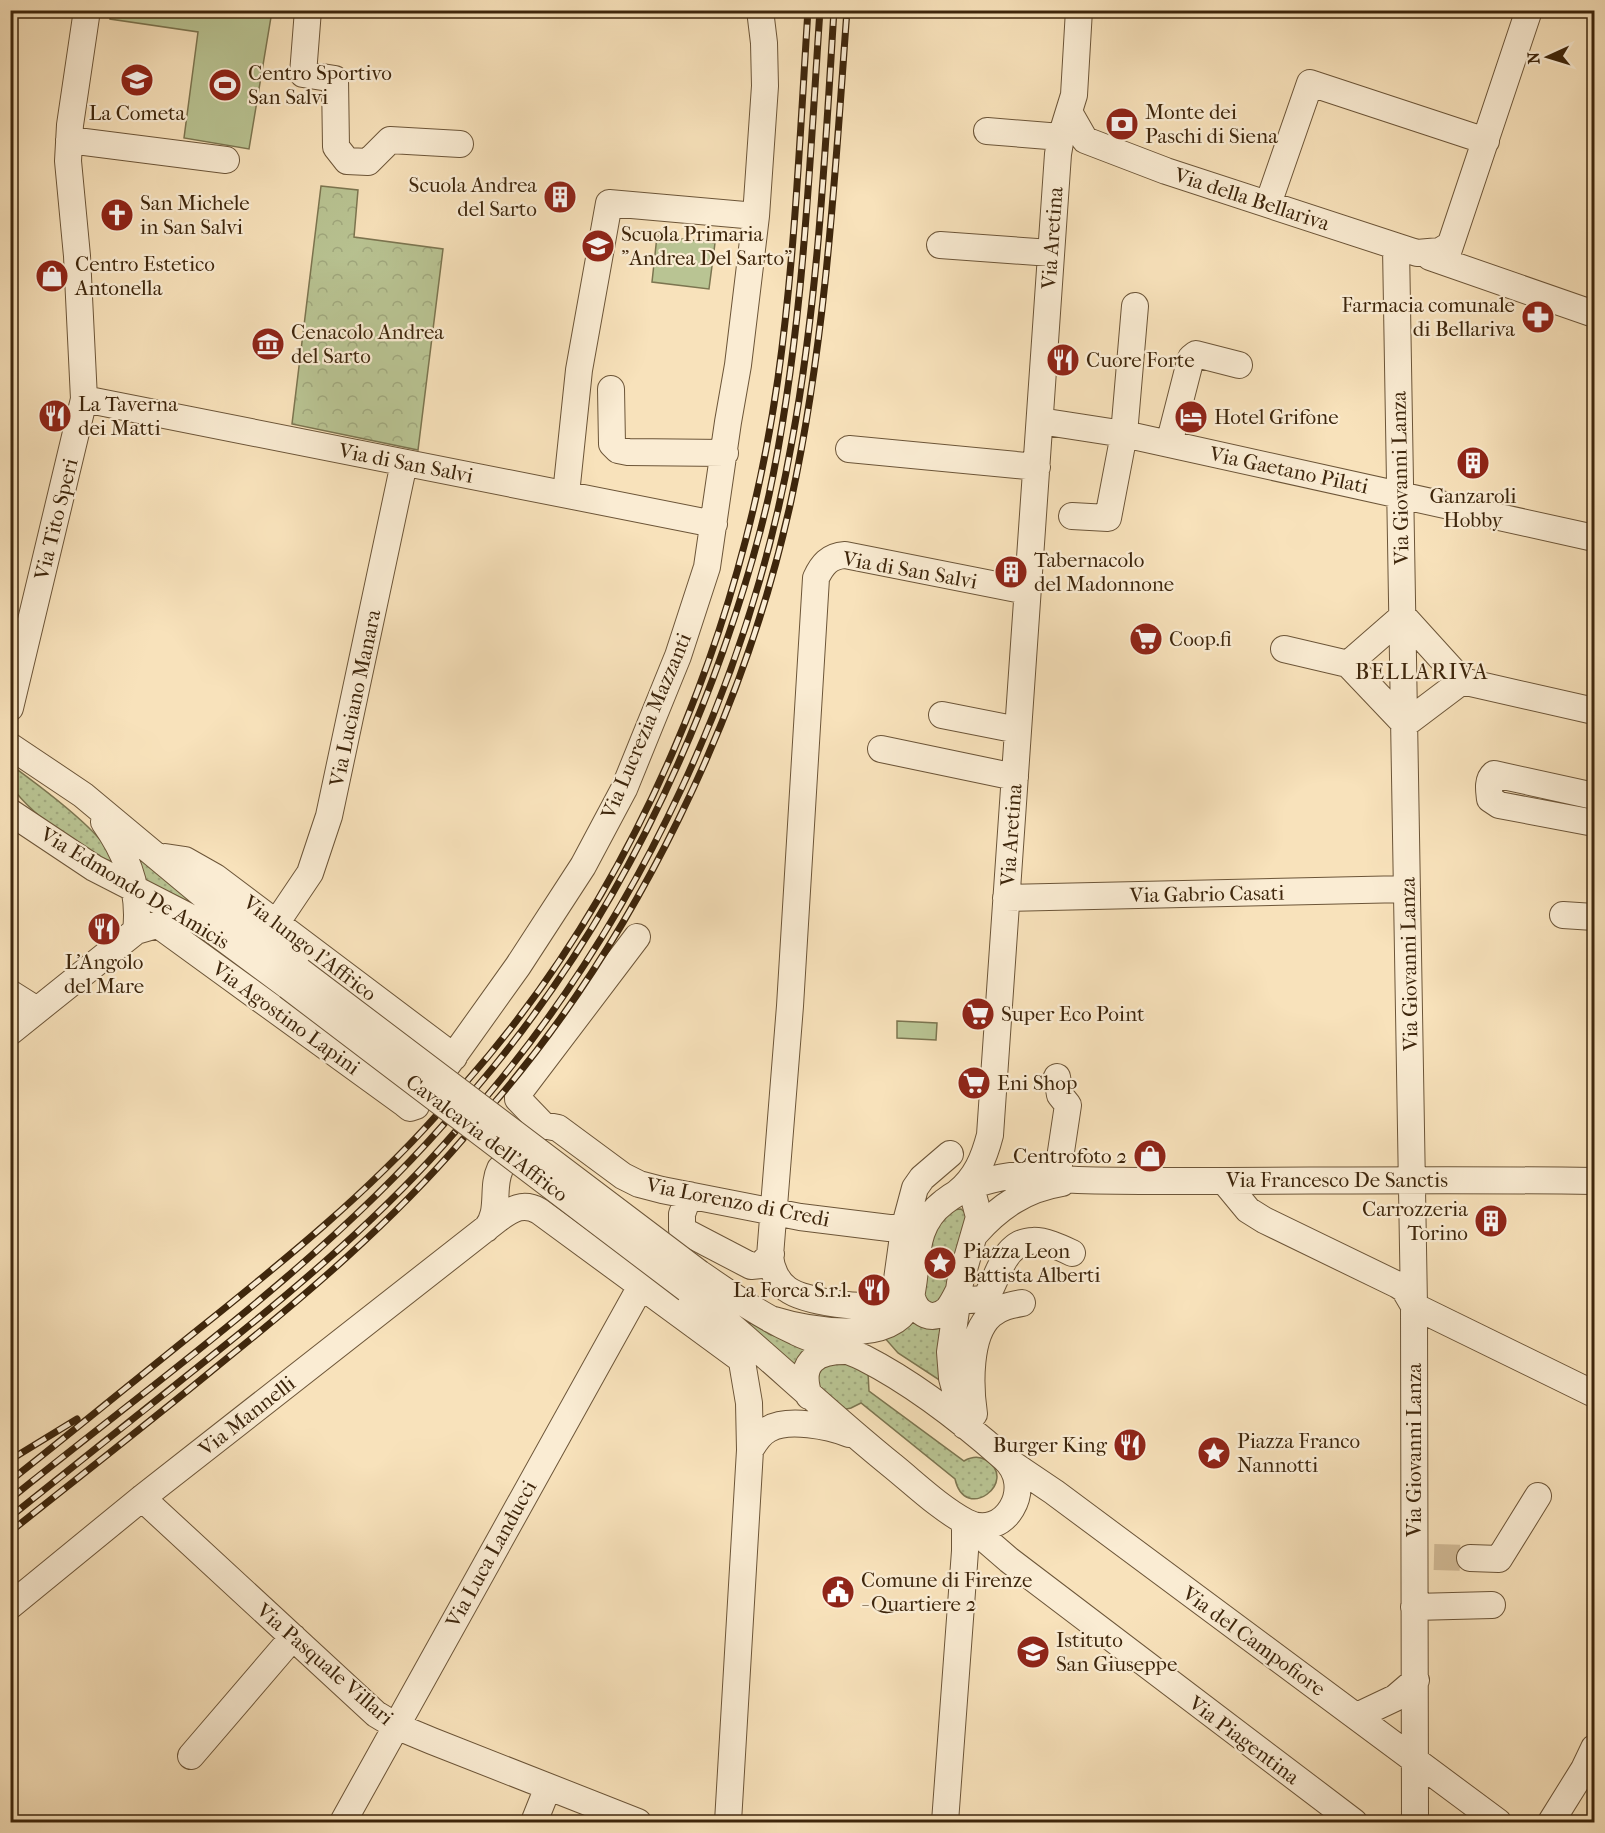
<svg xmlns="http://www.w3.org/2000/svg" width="1605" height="1833" font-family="'IM FELL French Canon',serif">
<defs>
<pattern id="grass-dots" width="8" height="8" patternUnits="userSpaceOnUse" patternTransform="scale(1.5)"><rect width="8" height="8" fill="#b9c493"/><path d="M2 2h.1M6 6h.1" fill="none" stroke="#a0a87e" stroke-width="1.8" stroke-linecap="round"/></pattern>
<pattern id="park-crowns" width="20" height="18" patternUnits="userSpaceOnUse" patternTransform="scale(1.5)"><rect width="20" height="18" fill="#b9c493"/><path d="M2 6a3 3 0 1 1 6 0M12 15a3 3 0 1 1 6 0" fill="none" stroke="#a0a87e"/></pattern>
</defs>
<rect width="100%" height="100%" fill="#f8e2bb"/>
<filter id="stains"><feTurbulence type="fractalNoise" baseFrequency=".00333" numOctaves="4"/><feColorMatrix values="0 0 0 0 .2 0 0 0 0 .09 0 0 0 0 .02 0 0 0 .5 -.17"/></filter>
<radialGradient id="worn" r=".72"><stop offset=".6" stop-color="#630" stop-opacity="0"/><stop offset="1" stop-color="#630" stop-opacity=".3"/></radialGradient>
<path fill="url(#grass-dots)" stroke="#7c7550" stroke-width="1.5" d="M 11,765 C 30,779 114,839 111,861 C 88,857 20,806 11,784 C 9,778 11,770 11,765 Z
M 135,850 L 221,922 L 142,879 Z
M 961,1209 L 969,1216 L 948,1286 L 937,1304 L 922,1302 L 927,1239 L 951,1210 Z
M 743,1316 L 769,1334 L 809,1348 L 795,1371 L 735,1318 Z
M 910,1317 C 920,1328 930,1332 943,1324 L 947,1385 L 898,1353 L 883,1336 Z
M 832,1357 L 868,1372 L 869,1391 L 964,1461 C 971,1457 979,1456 986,1460 C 1020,1481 965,1524 955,1479 L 861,1403 L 851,1408 L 842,1410 L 816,1387 L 819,1369 Z"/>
<path fill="url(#park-crowns)" stroke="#7c7550" stroke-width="1.5" d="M 321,186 L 358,190 L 354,237 L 443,249 L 418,450 L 292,424 Z"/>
<path fill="#b9c493" stroke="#7c7550" stroke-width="1.5" d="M 111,11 L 272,11 L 249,149 L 184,138 L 198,32 L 110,19 Z
M 657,236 L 715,243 L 709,289 L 652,282 Z
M 897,1021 L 937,1023 L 936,1040 L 897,1038 Z"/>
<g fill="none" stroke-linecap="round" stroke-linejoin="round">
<path stroke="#d3bc98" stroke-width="26" stroke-dasharray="26 13" stroke-linecap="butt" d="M 1434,1557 L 1470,1558"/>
<g stroke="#6c5538" stroke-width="28">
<path id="minor" d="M 308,10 L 303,74 L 335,79 L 336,147 L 347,161 L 368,162 L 390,140 L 460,144
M 1069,112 L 1085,140 L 1166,171 L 1417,253 L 1440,251 L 1450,245
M 987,131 L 1061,137
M 69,140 L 226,160
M 1268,204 L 1310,83 L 1486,141
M 940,245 L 1051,253
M 1396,247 L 1414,1306 L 1415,1822
M 1430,257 L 1594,314
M 1445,261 L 1529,10
M 611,389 L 612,444 L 618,450 L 628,452 L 725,453
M 84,399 L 714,524
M 1040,421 L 1124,434 L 1594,538
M 1169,444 L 1191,358 L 1196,354 L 1239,365
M 849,449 L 1037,467
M 566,494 L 579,370 L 609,203 L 756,216
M 1072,516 L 1108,518 L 1124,434 L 1135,306
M 1284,649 L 1348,664 L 1405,724 L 1462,681
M 1348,664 L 1403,616 L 1462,681 L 1594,711
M 10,708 L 84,399 L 77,256 L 68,161 L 70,125 L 87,10
M 942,715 L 1018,730
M 10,746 L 83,795 L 215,905 L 300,971
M 881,749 L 1015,777
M 1594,796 L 1494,774 C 1487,780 1489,791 1490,799 L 1499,805 L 1594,823
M 10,812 L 94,868 L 207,926 L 288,986
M 104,822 C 126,853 141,891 136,931
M 165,857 L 185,860 L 215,877 L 454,1057
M 1006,898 L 1407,889
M 1563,915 L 1594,917
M 277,922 L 310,873 L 329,816 L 404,463
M 157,924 L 405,1104 L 410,1108 L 416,1106
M 10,993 L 37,1010
M 10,1032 L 136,931 L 174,920
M 448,1064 L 518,966 L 583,866 L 624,789 L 678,656 L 707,567 L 728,422 L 738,365 L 756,216 L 765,86 L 764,43 L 760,10
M 543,1125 L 518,1099 L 518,1094 L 637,937
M 531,1130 L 543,1125 L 558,1128 L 623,1176 L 639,1184 L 662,1190 L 800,1217 L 889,1228 L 909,1228 L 919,1226
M 950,1154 L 922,1178 L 915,1188 L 904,1229 L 895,1294 L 889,1303 C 869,1311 804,1302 787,1289 C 777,1282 771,1268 770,1256 L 790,1006 L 816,578 C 822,565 829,556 845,555 L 1027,591
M 1057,1178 L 1068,1105 L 1060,1095 L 1057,1077
M 1224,1181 L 1248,1210 L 1264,1220 L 1398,1285 L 1404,1289 L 1414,1306 L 1594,1394
M 957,1193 C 976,1178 984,1158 990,1135 L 1058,154 L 1061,137 L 1074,95 L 1079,10
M 689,1195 L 682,1214 L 682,1230 L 751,1266 L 761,1265 L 771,1254
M 486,1229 C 501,1212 491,1188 500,1169
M 976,1233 C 1000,1206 1026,1189 1062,1183
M 687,1289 C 758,1346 823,1410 894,1467 C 916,1485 940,1508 966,1522 C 1004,1542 1037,1487 1004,1458 C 962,1421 913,1383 864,1358 C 842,1347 818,1343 796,1332 C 761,1316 731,1295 699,1273
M 912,1297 C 916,1314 933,1323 948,1309 C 952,1304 955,1298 958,1292
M 957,1297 L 969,1300 L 985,1299 C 992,1288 996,1275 1002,1264 C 1019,1230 1045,1240 1072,1253
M 770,1319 C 806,1330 888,1346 909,1305 C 920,1269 909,1228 944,1202 C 963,1187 987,1179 1011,1176 C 1033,1174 1056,1179 1078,1180 C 1109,1181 1139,1181 1169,1181 C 1311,1181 1453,1179 1594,1181
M 809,1396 C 798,1363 815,1351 845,1351
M 974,1414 C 970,1387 968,1335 991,1315 C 1000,1307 1011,1305 1022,1303
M 965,1426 L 952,1378 L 950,1352 L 960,1283 L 979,1217 L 971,1187
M 750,1450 C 755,1442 760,1433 769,1429 C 788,1418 829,1426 849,1434
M 1008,1461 L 1054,1492 L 1498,1822
M 142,1498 L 376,1714 L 396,1726 L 432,1741 L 638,1822
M 965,1522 L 1009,1560 L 1354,1822
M 1470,1558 L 1499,1559 L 1538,1496
M 10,1606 L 142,1498 L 498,1219 C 512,1209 523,1202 539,1211 L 742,1360
M 1414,1607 L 1492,1605
M 1357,1716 L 1395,1698 L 1416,1680
M 191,1756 L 293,1637
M 343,1822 L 641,1286
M 534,1822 L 548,1787
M 728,1822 L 750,1450 L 749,1403 L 739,1344
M 945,1822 L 965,1551 L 965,1522
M 1551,1822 L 1584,1769 L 1594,1748"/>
</g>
<use href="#minor" stroke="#faecd3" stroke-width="26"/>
<g stroke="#3e260c" stroke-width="7">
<path id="rail" d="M 467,1081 C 637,888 742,631 778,378 C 795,257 800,133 808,10
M 476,1088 C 586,959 667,809 723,651 C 741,600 757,548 769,495 C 803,336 809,172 820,10
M 487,1096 C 641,914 751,674 792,441 C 818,299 825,154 834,10
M 495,1102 C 636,938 745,712 791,501 C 826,340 835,175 847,10
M 10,1460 L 77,1419
M 10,1481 C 76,1429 140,1376 205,1324 C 286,1259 366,1194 435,1117
M 10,1499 C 158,1379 317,1268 444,1124
M 10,1517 C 78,1463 146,1409 214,1354 C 299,1286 383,1215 455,1132
M 10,1532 C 80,1476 151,1421 220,1364 C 306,1295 391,1223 463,1139"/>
</g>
<use href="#rail" stroke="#faecd3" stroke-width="4.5" stroke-dasharray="14" stroke-linecap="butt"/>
<g stroke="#6c5538" stroke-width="28" stroke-linecap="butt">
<path id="minor-bridge" d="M 300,971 L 699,1273
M 288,986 L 687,1289"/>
</g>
<use href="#minor-bridge" stroke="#faecd3" stroke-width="26"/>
</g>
<defs>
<g id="school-disc" transform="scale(1.725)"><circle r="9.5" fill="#8f2418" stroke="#faecd3"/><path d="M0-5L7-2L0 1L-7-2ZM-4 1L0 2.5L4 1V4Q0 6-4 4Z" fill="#fff"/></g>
<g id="stadium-disc" transform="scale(1.725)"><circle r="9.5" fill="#8f2418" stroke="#faecd3"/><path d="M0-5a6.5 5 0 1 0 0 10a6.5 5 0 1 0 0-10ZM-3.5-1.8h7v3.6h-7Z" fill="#fff"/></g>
<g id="bank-disc" transform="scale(1.725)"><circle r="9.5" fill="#8f2418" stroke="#faecd3"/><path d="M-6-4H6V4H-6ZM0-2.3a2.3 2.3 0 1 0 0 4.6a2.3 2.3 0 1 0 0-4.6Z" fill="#fff"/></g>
<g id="building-disc" transform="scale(1.725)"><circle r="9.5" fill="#8f2418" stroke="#faecd3"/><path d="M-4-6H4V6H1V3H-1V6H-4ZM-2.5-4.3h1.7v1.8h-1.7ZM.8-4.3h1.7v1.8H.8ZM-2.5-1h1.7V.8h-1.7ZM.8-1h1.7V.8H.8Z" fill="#fff"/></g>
<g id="church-disc" transform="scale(1.725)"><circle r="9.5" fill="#8f2418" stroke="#faecd3"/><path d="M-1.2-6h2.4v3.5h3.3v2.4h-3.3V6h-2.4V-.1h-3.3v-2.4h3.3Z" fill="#fff"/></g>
<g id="shop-disc" transform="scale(1.725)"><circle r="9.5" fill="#8f2418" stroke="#faecd3"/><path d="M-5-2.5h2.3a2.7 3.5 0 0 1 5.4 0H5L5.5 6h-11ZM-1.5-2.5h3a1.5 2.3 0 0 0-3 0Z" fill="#fff"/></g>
<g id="pharmacy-disc" transform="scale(1.725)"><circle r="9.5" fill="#8f2418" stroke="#faecd3"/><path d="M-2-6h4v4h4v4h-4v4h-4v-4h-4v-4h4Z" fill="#fff"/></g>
<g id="museum-disc" transform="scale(1.725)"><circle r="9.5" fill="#8f2418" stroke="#faecd3"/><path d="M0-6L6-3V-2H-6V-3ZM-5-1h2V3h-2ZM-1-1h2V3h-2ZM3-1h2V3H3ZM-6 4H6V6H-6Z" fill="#fff"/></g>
<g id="restaurant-disc" transform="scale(1.725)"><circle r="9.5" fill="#8f2418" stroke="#faecd3"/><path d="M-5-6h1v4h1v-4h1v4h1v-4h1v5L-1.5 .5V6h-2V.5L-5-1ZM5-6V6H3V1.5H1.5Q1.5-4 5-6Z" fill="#fff"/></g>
<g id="hotel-disc" transform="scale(1.725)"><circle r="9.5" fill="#8f2418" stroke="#faecd3"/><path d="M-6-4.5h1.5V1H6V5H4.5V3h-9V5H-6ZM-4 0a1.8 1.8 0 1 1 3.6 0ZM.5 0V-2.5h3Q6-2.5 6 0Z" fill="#fff"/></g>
<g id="supermarket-disc" transform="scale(1.725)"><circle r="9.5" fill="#8f2418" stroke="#faecd3"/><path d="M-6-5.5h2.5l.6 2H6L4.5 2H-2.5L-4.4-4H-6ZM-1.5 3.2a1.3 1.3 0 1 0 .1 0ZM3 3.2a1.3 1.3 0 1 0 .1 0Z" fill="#fff"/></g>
<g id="sight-disc" transform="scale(1.725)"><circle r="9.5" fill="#8f2418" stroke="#faecd3"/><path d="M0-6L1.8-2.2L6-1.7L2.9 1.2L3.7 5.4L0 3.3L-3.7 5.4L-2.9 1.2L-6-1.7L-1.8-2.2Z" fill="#fff"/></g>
<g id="civic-disc" transform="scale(1.725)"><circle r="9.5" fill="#8f2418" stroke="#faecd3"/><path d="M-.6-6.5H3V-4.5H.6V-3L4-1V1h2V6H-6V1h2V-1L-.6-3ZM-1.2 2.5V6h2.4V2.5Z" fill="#fff"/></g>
</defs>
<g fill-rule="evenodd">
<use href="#school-disc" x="137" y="80"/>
<use href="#stadium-disc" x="225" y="85"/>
<use href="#bank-disc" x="1122" y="124"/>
<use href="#building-disc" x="560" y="197"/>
<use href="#church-disc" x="117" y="215"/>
<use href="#school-disc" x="598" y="246"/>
<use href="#shop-disc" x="52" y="276"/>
<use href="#pharmacy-disc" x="1538" y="317"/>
<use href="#museum-disc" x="268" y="344"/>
<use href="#restaurant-disc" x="1063" y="360"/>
<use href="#restaurant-disc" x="55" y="416"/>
<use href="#hotel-disc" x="1191" y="417"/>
<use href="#building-disc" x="1473" y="463"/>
<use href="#building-disc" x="1011" y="572"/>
<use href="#supermarket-disc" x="1146" y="639"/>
<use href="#restaurant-disc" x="104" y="929"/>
<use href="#supermarket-disc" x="978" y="1014"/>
<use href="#supermarket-disc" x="974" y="1083"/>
<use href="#shop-disc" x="1150" y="1156"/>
<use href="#building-disc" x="1491" y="1221"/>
<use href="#sight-disc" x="940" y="1263"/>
<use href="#restaurant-disc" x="874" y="1290"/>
<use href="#restaurant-disc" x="1130" y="1445"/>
<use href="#sight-disc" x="1214" y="1453"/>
<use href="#civic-disc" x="838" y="1592"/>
<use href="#school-disc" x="1033" y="1652"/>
</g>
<g text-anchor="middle" stroke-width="4.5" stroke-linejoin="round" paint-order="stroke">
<g font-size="21" fill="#3e260c" stroke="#faecd3" text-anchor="start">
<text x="248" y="80">Centro Sportivo<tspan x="248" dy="24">San Salvi</tspan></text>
<text x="1145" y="119">Monte dei<tspan x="1145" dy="24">Paschi di Siena</tspan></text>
<text x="137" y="120" text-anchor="middle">La Cometa</text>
<text x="537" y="192" text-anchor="end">Scuola Andrea<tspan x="537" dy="24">del Sarto</tspan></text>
<text x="140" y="210">San Michele<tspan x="140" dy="24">in San Salvi</tspan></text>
<text x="621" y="241">Scuola Primaria<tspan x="621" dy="24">"Andrea Del Sarto"</tspan></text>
<text x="75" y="271">Centro Estetico<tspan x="75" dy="24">Antonella</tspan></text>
<text x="1515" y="312" text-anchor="end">Farmacia comunale<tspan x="1515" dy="24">di Bellariva</tspan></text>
<text x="291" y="339">Cenacolo Andrea<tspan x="291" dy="24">del Sarto</tspan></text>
<text x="1086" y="367">Cuore Forte</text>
<text x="78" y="411">La Taverna<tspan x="78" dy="24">dei Matti</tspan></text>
<text x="1214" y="424">Hotel Grifone</text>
<text x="1473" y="503" text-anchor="middle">Ganzaroli<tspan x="1473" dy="24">Hobby</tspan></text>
<text x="1034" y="567">Tabernacolo<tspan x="1034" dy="24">del Madonnone</tspan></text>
<text x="1169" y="646">Coop.fi</text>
<text x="104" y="969" text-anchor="middle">L'Angolo<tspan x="104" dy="24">del Mare</tspan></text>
<text x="1001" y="1021">Super Eco Point</text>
<text x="997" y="1090">Eni Shop</text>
<text x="1127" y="1163" text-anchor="end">Centrofoto 2</text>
<text x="1468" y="1216" text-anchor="end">Carrozzeria<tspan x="1468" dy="24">Torino</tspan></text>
<text x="963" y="1258">Piazza Leon<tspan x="963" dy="24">Battista Alberti</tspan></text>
<text x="851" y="1297" text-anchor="end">La Forca S.r.l.</text>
<text x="1237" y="1448">Piazza Franco<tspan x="1237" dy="24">Nannotti</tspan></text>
<text x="1107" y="1452" text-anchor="end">Burger King</text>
<text x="861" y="1587">Comune di Firenze<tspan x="861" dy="24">- Quartiere 2</tspan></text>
<text x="1056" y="1647">Istituto<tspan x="1056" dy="24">San Giuseppe</tspan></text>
</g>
<g font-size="21" fill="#3e260c" stroke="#faecd3">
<text transform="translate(1252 199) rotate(18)" y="7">Via della Bellariva</text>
<text transform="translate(1052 238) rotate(-86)" y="7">Via Aretina</text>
<text transform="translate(406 463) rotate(11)" y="7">Via di San Salvi</text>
<text transform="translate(1289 470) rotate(12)" y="7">Via Gaetano Pilati</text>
<text transform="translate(1400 478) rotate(-91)" y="7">Via Giovanni Lanza</text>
<text transform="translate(56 519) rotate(-76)" y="7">Via Tito Speri</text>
<text transform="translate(910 570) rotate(10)" y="7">Via di San Salvi</text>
<text transform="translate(355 698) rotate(-78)" y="7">Via Luciano Manara</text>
<text transform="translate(646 726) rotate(-67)" y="7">Via Lucrezia Mazzanti</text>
<text transform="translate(1011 835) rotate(-86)" y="7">Via Aretina</text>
<text transform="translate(135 888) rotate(31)" y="7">Via Edmondo De Amicis</text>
<text transform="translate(1207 894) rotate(-1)" y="7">Via Gabrio Casati</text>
<text transform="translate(310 948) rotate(37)" y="7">Via lungo l'Affrico</text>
<text transform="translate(1409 964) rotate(-91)" y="7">Via Giovanni Lanza</text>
<text transform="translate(286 1018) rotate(36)" y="7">Via Agostino Lapini</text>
<text transform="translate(487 1138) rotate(37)" y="7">Cavalcavia dell'Affrico</text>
<text x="1337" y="1187">Via Francesco De Sanctis</text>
<text transform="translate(738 1202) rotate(11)" y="7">Via Lorenzo di Credi</text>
<text transform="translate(247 1416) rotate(-38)" y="7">Via Mannelli</text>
<text transform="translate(1414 1450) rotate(-90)" y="7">Via Giovanni Lanza</text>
<text transform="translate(491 1554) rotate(-61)" y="7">Via Luca Landucci</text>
<text transform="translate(1254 1641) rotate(36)" y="7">Via del Campofiore</text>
<text transform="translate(325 1664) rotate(41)" y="7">Via Pasquale Villari</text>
<text transform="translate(1244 1740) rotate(37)" y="7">Via Piagentina</text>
</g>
<g font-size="22" letter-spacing="1.5" fill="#3e260c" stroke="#faecd3">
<text x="1422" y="679">BELLARIVA</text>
</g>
</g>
<rect width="1605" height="1833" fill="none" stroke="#f8e2bb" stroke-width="36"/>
<rect x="12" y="12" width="1581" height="1809" fill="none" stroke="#3e260c" stroke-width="3"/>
<rect x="18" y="18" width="1569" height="1797" fill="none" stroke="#3e260c" stroke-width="1.5"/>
<g transform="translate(1548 57) rotate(266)" stroke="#faecd3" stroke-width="4.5" paint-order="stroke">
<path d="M0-4.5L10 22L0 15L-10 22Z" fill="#3e260c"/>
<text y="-9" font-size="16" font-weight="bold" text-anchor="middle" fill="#3e260c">N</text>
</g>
<rect width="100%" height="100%" filter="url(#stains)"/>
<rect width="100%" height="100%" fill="url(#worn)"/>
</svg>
